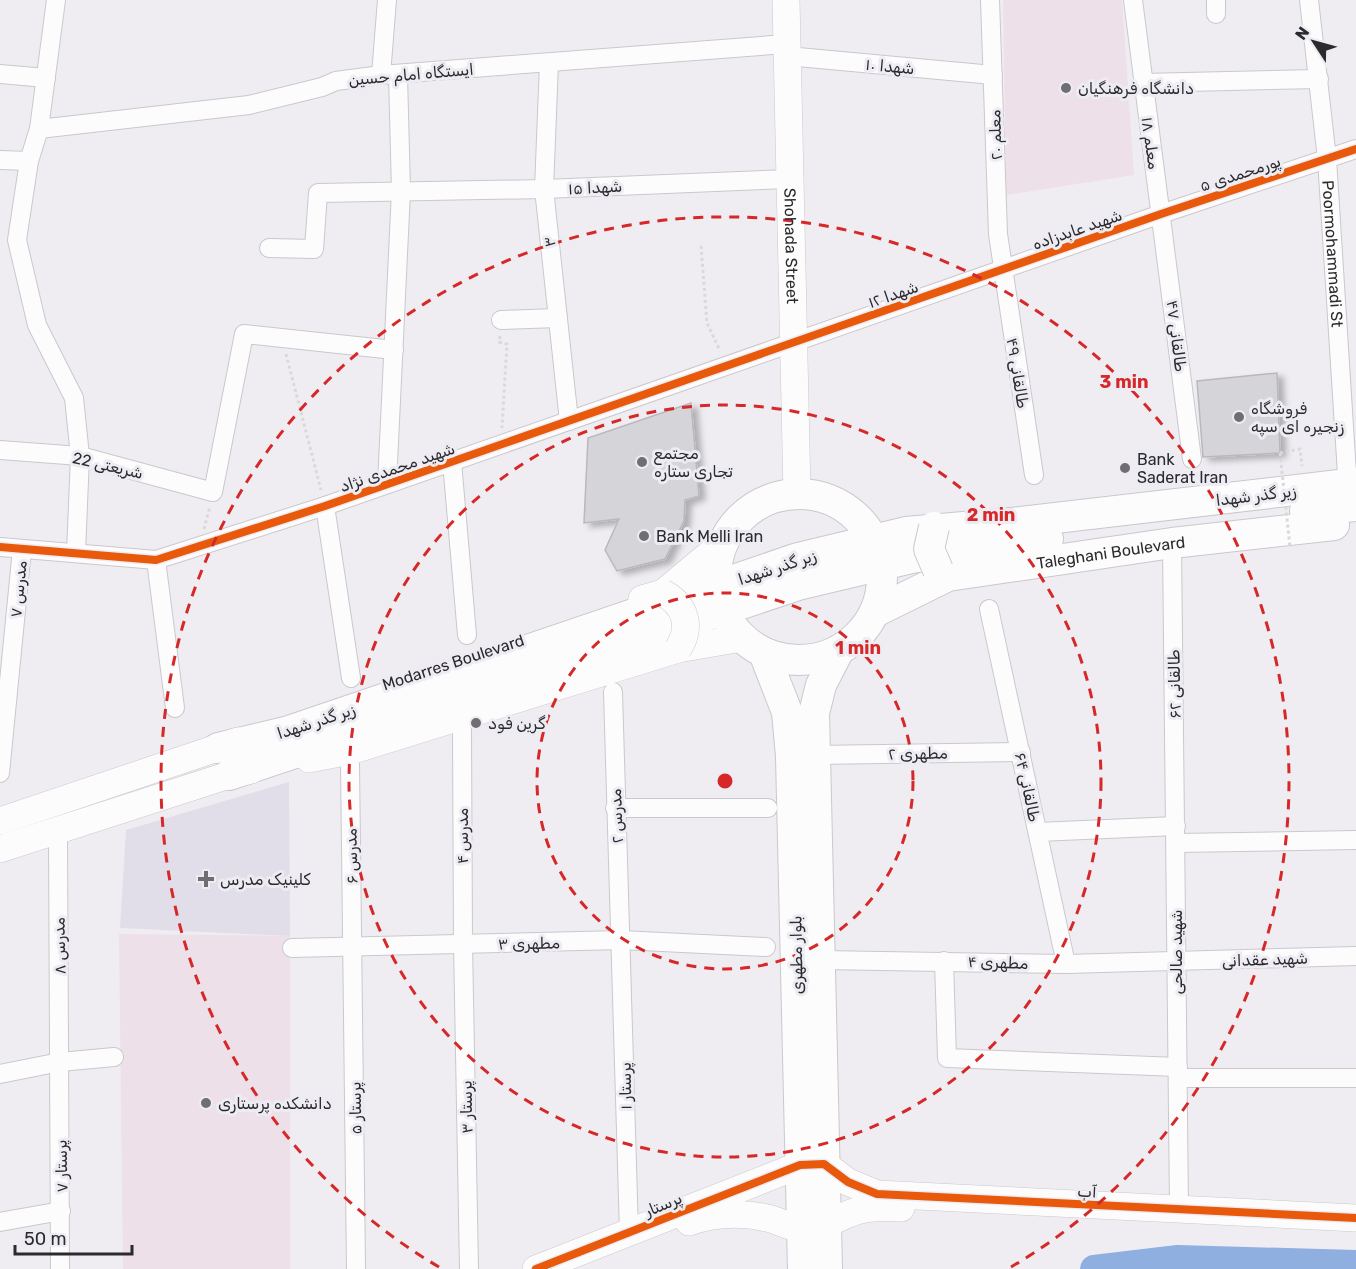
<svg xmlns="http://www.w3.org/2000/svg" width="1356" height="1269" font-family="Rubik,Vazirmatn,sans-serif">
<defs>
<filter id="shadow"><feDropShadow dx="6" dy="4" stdDeviation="3" flood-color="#0004"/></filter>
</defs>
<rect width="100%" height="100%" fill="#efedf2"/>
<path fill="#e2dee9" d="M 289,782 L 290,936 L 120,928 L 126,830 Z"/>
<path fill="#ede0e9" d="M 1003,0 L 1122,0 L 1134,175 L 1006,195 Z
M 119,934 L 290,936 L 290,1269 L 123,1269 Z"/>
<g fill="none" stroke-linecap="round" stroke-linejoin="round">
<path stroke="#8eafe0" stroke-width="28" d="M 1094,1269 L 1178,1259 L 1356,1264"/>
</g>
<path fill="#d5d4d8" stroke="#bab8bc" stroke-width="1.5" filter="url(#shadow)" d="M 1277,373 L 1280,453 L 1203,457 L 1197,381 Z
M 691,403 L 699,496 L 685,500 L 684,521 L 665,559 L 617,571 L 605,550 L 619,519 L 584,523 L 588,438 Z"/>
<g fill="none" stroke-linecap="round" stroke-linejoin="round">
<g stroke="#c9c8cc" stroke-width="20">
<g id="street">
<path d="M 56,0 L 39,129 L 29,161 L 17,240 L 37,325 L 74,398 L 80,456 L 76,553"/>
<path d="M 990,0 L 998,234 L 1034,475"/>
<path d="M 1133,0 L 1192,459"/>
<path d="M 1216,0 L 1216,14"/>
<path id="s1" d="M 1309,0 L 1327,159 L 1347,474"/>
<path d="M 787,56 L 993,75"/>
<path d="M 549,63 L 544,189 L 569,421"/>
<path d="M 0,74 L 46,78"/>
<path d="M 381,75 L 387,0"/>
<path d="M 1142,83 L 1319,79"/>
<path d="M 39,129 L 249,105 L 322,87 L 336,81 L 381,75 L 786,44"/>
<path d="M 0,160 L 29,161"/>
<path d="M 269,248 L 314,249 L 318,193 L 544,189 L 789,179"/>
<path d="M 501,320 L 558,318"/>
<path d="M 0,450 L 80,456 L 213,492 L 244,334 L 394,350"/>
<path d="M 452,462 L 467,635"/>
<path d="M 387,484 L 401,191 L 398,75"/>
<path d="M 325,506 L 351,678"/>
<path d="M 1172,543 L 1179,1209"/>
<path d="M 0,547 L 156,560 L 325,506 L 1161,214 L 1356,149"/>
<path d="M 156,560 L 175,708"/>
<path d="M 989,609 L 1066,964"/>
<path d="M 613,692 L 629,1233"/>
<path d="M 462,729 L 463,944 L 469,1269"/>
<path d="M 814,755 L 1021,752"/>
<path d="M 350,764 L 356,1269"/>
<path d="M 0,773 L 22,549"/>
<path d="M 615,808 L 768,808"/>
<path d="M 58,831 L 60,1269"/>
<path d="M 1038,832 L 1176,826"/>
<path d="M 1177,843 L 1356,840"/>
<path d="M 292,948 L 621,940 L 766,947"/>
<path d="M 821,960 L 1066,964 L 1356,956"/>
<path d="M 944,961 L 947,1058 L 1178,1067"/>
<path d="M 0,1074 L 60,1062 L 114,1057"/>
<path d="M 1178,1078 L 1356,1078"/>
<path d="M 0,1222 L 61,1211"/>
</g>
</g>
<g stroke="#c9c8cc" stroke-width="28">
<g id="secondary">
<path id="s2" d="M 786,0 L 797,493"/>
<path d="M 642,599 L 663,593 L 724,542"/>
<path d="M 309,759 L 350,751 L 678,649 L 742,638"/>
<path d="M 0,821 L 238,741"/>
<path d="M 0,849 L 229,775 L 251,770"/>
<path d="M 689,1222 C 714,1213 740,1212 767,1218 C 778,1220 790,1228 802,1229 C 819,1230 831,1221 846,1215 C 863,1207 882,1207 901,1208"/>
<path d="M 536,1269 L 800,1165 L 824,1164 L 848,1182 L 877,1194 L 1356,1218"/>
</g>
</g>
<g stroke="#c9c8cc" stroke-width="32">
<g id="primary">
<circle cx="799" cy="577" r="83"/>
<path d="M 1305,511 L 1356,506"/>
<path id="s3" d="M 875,612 L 948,576 L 1172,543 L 1334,525"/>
<path d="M 764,653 L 787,712 L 791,756 L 803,1269"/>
<path d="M 218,748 L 289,731 L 798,558 L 906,532 L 1021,522 L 1356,483"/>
<path d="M 229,775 L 798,585 L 912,558 L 1048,539"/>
<path d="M 827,1269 L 814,713 L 821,685 L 839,650"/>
</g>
</g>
<path stroke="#d9d9d9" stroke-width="3" stroke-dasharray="3 3" stroke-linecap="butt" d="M 701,246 L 707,323 L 720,351
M 500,336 L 499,342 L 507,344 L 502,428
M 286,354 L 321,490
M 1280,453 L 1300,449 L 1302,466
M 204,529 L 210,506"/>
<use href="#street" stroke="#fdfcfd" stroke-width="18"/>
<use href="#secondary" stroke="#fdfcfd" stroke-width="27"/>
<use href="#primary" stroke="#fdfcfd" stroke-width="30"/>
<g stroke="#c9c8cc" stroke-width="28" stroke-linecap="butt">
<path id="secondary-bridge" d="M 663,593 C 686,605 692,627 678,649"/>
</g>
<g stroke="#c9c8cc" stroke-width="32" stroke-linecap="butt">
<path id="primary-bridge" d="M 934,527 L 929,549 L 938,570"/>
</g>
<path stroke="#d9d9d9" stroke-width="3" stroke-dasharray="3 3" stroke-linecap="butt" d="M 1280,453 L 1290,547"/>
<use href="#secondary-bridge" stroke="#fdfcfd" stroke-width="27"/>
<use href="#primary-bridge" stroke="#fdfcfd" stroke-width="30"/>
<g stroke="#eeecf3" stroke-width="11">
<path id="cycleway" d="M 0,547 L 156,560 L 325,506 L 1161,214 L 1356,149
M 536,1269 L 800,1165 L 824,1164 L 848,1182 L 877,1194 L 1356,1218"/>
</g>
<use href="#cycleway" stroke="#e8590c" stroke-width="8"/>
</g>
<g fill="none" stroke="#d62828" stroke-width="3" stroke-dasharray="10 8">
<circle cx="725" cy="781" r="188"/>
<circle cx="725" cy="781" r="376"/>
<path d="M439 1267A564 564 0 1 1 1011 1267"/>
</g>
<g fill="#706e72" stroke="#eeecf3" stroke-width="2">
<circle cx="1066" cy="88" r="6"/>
<circle cx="1239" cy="417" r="6"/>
<circle cx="642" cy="462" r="6"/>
<circle cx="1125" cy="468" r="6"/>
<circle cx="644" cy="536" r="6"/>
<circle cx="476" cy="723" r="6"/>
<path d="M203 870h6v6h6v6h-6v6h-6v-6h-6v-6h6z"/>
<circle cx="206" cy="1103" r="6"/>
</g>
<g text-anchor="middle" stroke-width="6" stroke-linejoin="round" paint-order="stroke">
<g font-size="16" fill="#2b2a2d" stroke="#eeecf3">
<text transform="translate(890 66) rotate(5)" y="6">شهدا ۱۰</text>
<text transform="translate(411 74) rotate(-5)" y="6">ایستگاه امام حسین</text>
<text transform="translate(995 135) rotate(-92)" y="6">معلم ۲۰</text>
<text transform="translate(1151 143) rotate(82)" y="6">معلم ۱۸</text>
<text transform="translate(1240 173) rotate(-18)" y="6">پورمحمدی ۵</text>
<text transform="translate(595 187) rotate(-3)" y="6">شهدا ۱۵</text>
<text transform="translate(1077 229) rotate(-19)" y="6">شهید عابدزاده</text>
<text transform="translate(549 242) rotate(-96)" y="6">۳</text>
<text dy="6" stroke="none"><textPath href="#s2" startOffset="246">Shohada Street</textPath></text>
<text dy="6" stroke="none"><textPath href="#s1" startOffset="255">Poormohammadi St</textPath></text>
<text transform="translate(893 294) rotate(-19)" y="6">۱۲ شهدا</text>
<text transform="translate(1177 336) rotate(83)" y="6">طالقانی ۴۷</text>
<text transform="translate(1018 373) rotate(81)" y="6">طالقانی ۴۹</text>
<text transform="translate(108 465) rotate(13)" y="6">شریعتی 22</text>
<text transform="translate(397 467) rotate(-19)" y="6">شهید محمدی نژاد</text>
<text transform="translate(1256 495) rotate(-7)" y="6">زیر گذر شهدا</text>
<text dy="6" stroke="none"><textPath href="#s3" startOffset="246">Taleghani Boulevard</textPath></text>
<text transform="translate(777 567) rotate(-18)" y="6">زیر گذر شهدا</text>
<text transform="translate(18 589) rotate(-84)" y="6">مدرس ۷</text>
<text transform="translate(453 662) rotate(-18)" y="6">Modarres Boulevard</text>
<text transform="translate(1174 684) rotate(-91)" y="6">طالقانی ۶۲</text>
<text transform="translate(316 721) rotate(-18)" y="6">زیر گذر شهدا</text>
<text transform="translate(918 753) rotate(-1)" y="6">مطهری ۲</text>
<text transform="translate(1028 787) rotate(78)" y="6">طالقانی ۶۴</text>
<text transform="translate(616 816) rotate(-92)" y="6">مدرس ۲</text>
<text transform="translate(462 836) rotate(-90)" y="6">مدرس ۴</text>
<text transform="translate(351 856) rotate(-91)" y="6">مدرس ۶</text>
<text transform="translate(529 943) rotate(-1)" y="6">مطهری ۳</text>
<text transform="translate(59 946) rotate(-91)" y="6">مدرس ۸</text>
<text transform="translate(1176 952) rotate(-90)" y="6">شهید صالحی</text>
<text transform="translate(796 955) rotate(-91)" y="6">بلوار مطهری</text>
<text transform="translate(1265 959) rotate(-2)" y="6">شهید عقدانی</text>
<text transform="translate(998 962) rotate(2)" y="6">مطهری ۴</text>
<text transform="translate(625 1086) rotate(-91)" y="6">پرستار ۱</text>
<text transform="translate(466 1107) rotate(-91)" y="6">پرستار ۳</text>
<text transform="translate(355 1108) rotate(-91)" y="6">پرستار ۵</text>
<text transform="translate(61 1166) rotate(-91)" y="6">پرستار ۷</text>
<text transform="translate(1087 1191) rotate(3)" y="6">آب</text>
<text transform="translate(663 1204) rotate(-22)" y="6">پرستار</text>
</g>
<g font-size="16" fill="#2b2a2d" stroke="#eeecf3" text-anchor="start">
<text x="1078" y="94">دانشگاه فرهنگیان</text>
<text x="1251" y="414">فروشگاه<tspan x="1251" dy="18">زنجیره ای سپه</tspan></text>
<text x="654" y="459">مجتمع<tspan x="654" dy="18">تجاری ستاره</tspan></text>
<text x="1137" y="465">Bank<tspan x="1137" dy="18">Saderat Iran</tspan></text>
<text x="656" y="542">Bank Melli Iran</text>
<text x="488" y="729">گرین فود</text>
<text x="220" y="885">کلینیک مدرس</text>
<text x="218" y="1109">دانشکده پرستاری</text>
</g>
</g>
<circle cx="725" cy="781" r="9" fill="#d62828" stroke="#eeecf3" stroke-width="3"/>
<g font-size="18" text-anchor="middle" font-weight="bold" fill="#d62828" stroke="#eeecf3" stroke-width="6" stroke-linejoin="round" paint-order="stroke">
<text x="1124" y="388">3 min</text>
<text x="991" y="521">2 min</text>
<text x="858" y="654">1 min</text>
</g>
<g transform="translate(1314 42) rotate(306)" stroke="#eeecf3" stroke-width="4.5" paint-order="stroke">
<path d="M0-4.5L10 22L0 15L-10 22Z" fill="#2b2a2d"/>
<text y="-9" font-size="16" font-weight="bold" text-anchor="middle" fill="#2b2a2d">N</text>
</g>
<path d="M15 1245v9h117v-9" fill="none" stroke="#2b2a2d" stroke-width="3"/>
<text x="24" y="1245" font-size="18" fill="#2b2a2d" stroke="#eeecf3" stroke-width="4.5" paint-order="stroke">50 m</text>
</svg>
